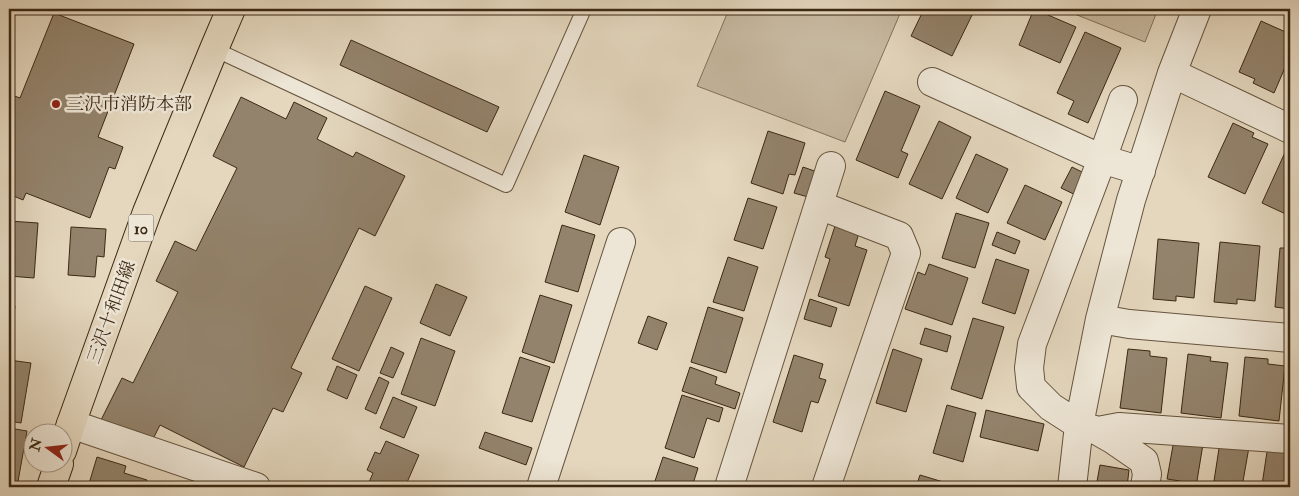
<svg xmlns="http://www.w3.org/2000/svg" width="1299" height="496" font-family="'IM FELL Double Pica','Noto Serif JP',serif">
<rect width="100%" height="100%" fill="#e4d7be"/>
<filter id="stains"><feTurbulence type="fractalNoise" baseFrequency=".004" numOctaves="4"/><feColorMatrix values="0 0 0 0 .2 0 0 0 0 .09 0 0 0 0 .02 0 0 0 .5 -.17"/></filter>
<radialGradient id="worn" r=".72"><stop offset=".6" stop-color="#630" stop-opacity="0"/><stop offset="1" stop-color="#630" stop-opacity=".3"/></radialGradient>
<path fill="#c7b9a1" stroke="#82715a" d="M 729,9 L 902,9 L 845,142 L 697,86 Z
M 1062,9 L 1158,9 L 1145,42 Z"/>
<path fill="#93836c" stroke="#3c2914" d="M 924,9 L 975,9 L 952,56 L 911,36 Z
M 1034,9 L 1076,27 L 1060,63 L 1019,45 Z
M 54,13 L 134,44 L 98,137 L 123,147 L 115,169 L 109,167 L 90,218 L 26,193 L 23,200 L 9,194 L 9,94 L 20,98 Z
M 1261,21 L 1290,34 L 1290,56 L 1274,93 L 1253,83 L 1255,79 L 1239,72 Z
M 1085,32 L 1121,48 L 1088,123 L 1068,114 L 1074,101 L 1057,93 Z
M 351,40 L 499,107 L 487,132 L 340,65 Z
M 885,91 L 920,106 L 901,151 L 908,154 L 898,178 L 856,160 Z
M 241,97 L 286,119 L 294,102 L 327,118 L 317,139 L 353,157 L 356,152 L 405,176 L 375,236 L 359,228 L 291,368 L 302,373 L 283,412 L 273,408 L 244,467 L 160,425 L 153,439 L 136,431 L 134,436 L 101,420 L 122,378 L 133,383 L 178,292 L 156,281 L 175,241 L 196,251 L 237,168 L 213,156 Z
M 939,121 L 971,137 L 942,199 L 909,184 Z
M 1233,123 L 1254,133 L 1252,137 L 1268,144 L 1245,194 L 1208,177 Z
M 768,131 L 805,143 L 795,175 L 789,174 L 783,194 L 751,183 Z
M 1287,148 L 1290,150 L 1290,216 L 1262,203 Z
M 976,154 L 1008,169 L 988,213 L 956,198 Z
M 584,155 L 619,167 L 600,225 L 565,212 Z
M 803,167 L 823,174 L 815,199 L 794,193 Z
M 1072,167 L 1090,176 L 1080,197 L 1061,188 Z
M 1025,185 L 1062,202 L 1045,240 L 1007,223 Z
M 748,198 L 777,207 L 763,249 L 734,240 Z
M 956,213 L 989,223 L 975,268 L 942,258 Z
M 9,221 L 38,223 L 34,278 L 9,276 Z
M 562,225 L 595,235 L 578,292 L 545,282 Z
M 835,226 L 859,233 L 855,246 L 867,250 L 849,306 L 818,296 L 830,259 L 825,257 Z
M 71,227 L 106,229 L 104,257 L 97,256 L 95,277 L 68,275 Z
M 997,232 L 1020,241 L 1015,254 L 992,245 Z
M 1158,239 L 1199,243 L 1194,298 L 1176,296 L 1176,301 L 1153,299 Z
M 1220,242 L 1260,246 L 1255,301 L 1237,299 L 1237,304 L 1214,302 Z
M 1280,248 L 1290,248 L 1290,309 L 1275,307 Z
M 728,257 L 758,267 L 744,311 L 713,302 Z
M 996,259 L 1029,270 L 1015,314 L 982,303 Z
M 929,264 L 968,278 L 952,325 L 905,309 L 918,272 L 925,275 Z
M 436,284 L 467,297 L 450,336 L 420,323 Z
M 365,286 L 392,298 L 359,371 L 332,359 Z
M 9,290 L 11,290 L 9,305 L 15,306 L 13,321 L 9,320 Z
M 540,295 L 572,305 L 554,363 L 522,352 Z
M 810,299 L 837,308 L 831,327 L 804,319 Z
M 708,307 L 743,318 L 726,373 L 691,362 Z
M 648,316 L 667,323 L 657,350 L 638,343 Z
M 973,318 L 1004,327 L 982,399 L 951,389 Z
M 925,328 L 951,336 L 947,352 L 920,344 Z
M 421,338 L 455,351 L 435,406 L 401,394 Z
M 391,347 L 404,353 L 393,378 L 380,373 Z
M 893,349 L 922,359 L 906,412 L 876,403 Z
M 1128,349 L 1150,351 L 1150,356 L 1167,358 L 1161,413 L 1120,408 Z
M 1188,354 L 1211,357 L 1210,361 L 1228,363 L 1221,418 L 1181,413 Z
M 794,355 L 823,364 L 819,378 L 826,380 L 818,403 L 811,401 L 802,432 L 773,422 Z
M 520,357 L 550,367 L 532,422 L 502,413 Z
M 1245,357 L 1268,359 L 1268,364 L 1285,366 L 1279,421 L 1239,416 Z
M 9,360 L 31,363 L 21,423 L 9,421 Z
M 337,366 L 357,375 L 347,399 L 327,390 Z
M 690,367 L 717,377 L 715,384 L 740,393 L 735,409 L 682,391 Z
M 379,377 L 389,382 L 376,414 L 365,409 Z
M 682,395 L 723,408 L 719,422 L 707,418 L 694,458 L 665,448 Z
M 393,397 L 417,407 L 404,438 L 380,428 Z
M 947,405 L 976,413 L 963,462 L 933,453 Z
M 986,410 L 1044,424 L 1038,451 L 980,437 Z
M 9,428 L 27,431 L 17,487 L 9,487 Z
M 485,432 L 532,448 L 526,465 L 479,448 Z
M 1174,440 L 1203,444 L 1196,487 L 1179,485 L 1180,481 L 1167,479 Z
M 386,441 L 419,455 L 405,487 L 367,487 L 373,473 L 367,470 L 375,452 L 380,454 Z
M 1220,442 L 1249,447 L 1242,487 L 1226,487 L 1226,483 L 1214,481 Z
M 1268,445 L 1290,449 L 1290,487 L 1274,487 L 1262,485 Z
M 97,457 L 126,466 L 124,473 L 147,480 L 145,487 L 88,487 Z
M 663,457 L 698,468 L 692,487 L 653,487 Z
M 1100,465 L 1129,470 L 1127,487 L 1096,487 Z
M 920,475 L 960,487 L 916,487 Z"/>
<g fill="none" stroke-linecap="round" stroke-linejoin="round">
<g stroke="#66543e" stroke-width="16">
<path id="lane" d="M 214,49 L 506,185 L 584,9"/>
</g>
<g stroke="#66543e" stroke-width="30">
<path id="street" d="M 1172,73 L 1290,129
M 932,82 L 1102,159 L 1141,171
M 1123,100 L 1102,159 L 1032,344 L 1029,368 L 1031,387 L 1051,407 L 1079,425 L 1098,431 L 1112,439 L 1144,461 L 1147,474 L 1145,487
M 819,205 L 899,236 L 906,253 L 826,487
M 1100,319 L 1129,324 L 1290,338
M 71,424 L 256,487
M 1098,431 L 1119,427 L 1290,439
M 541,487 L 621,242
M 729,487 L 831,166
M 1072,487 L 1079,425 L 1100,319 L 1131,200 L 1172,73 L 1197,9"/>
</g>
<g stroke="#3c2914" stroke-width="30">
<path id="primary" d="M 62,451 L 71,424 L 147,212 L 214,49 L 231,9
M 51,487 L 59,464"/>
</g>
<use href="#lane" stroke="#ede5d5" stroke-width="14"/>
<use href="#street" stroke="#ede5d5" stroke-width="28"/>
<use href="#primary" stroke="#e4d7be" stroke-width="28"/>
</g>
<circle fill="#8f2418" stroke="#ede5d5" stroke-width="2" cx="56" cy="104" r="5"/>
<g text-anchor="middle" stroke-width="5" stroke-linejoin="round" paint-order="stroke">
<rect fill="#ede5d5" stroke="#71614e" stroke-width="1" x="128.5" y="214.5" width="25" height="27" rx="4"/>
<g font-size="16" font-weight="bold" fill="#3c2914">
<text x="141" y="234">10</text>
</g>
<g font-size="18" fill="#3c2914" stroke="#ede5d5" text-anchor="start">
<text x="66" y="110">三沢市消防本部</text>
</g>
<g font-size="18" fill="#3c2914" stroke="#ede5d5">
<text transform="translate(111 312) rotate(-70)" y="6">三沢十和田線</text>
</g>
</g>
<rect width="1299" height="496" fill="none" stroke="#e4d7be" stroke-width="30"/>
<rect x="10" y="10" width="1279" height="476" fill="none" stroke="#3c2914" stroke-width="2.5"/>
<rect x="15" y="15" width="1269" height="466" fill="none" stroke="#3c2914"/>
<g transform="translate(48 448) rotate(285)"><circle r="24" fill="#ede5d5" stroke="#a69a88"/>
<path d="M0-4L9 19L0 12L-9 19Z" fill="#8f2418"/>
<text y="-8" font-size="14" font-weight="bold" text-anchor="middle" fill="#3c2914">N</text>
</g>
<rect width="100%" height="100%" filter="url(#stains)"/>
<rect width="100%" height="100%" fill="url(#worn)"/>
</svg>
